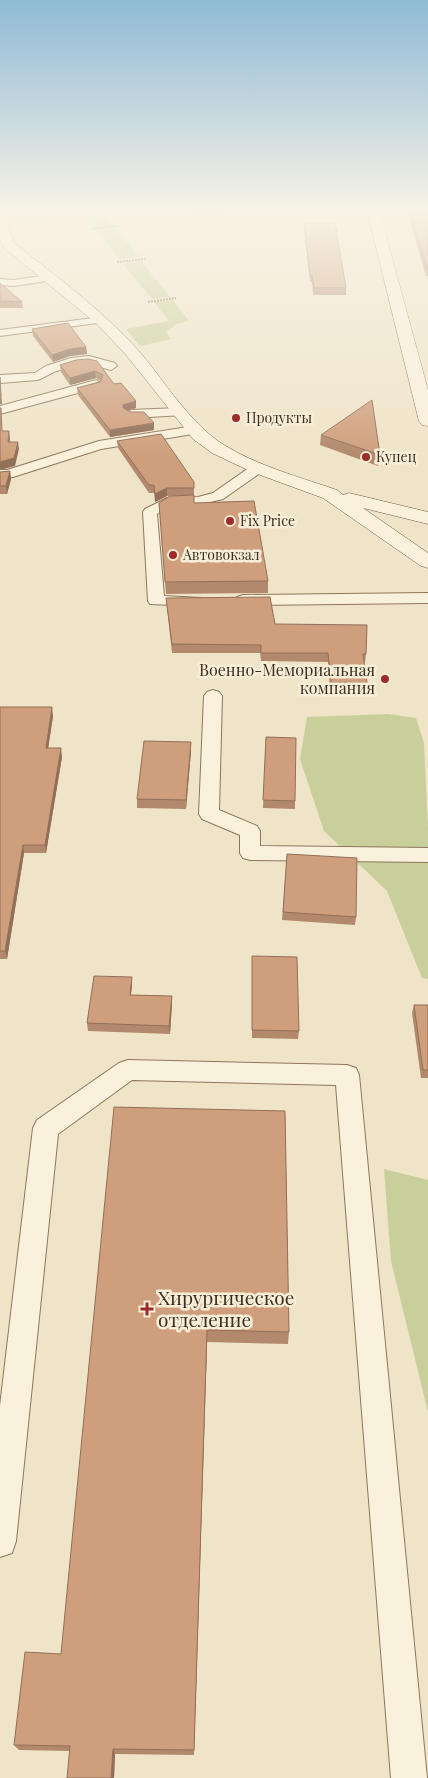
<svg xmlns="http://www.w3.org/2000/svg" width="428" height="1778" font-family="'Playfair Display',serif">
<rect width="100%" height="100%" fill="#f0e4c8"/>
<path fill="#c9cf9b" d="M 18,210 L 101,210 L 113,226 L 95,228 L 83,214 L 20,221 Z
M 116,228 L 139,257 L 119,259 L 97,230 Z
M 142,262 L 170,297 L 152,299 L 123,264 Z
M 173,300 L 189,321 L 177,324 L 166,332 L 171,339 L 140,346 L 126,329 L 169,321 L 154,302 Z
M 388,714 L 416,718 L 424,743 L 428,828 L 428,979 L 422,978 L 387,891 L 324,831 L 300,759 L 307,717 Z
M 384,1169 L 428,1180 L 428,1412 L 391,1261 Z"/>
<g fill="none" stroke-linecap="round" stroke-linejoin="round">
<g stroke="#8d765c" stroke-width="2">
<path id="lane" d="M 49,275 L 54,278 L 53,280 L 14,286 L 0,285 L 0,279 L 14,280 Z
M 101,317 L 107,320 L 105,322 L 0,336 L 0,330 Z
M 89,356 L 115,363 L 117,366 L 111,370 L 89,364 L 76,365 L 54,372 L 38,380 L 0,383 L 0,375 L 35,373 L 46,366 L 71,358 Z
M 96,380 L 102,384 L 100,387 L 0,414 L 0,406 Z
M 179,408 L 185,412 L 184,415 L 131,418 L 124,414 L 131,410 Z
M 194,426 L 199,427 L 201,430 L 199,433 L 101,449 L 13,477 L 0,478 L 0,470 L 7,470 L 99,441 Z
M 258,464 L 263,465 L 265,468 L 263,471 L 223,499 L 198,505 L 170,506 L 157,514 L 164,596 L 201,598 L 203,601 L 201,604 L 195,606 L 150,604 L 148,601 L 143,512 L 145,509 L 167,498 L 198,497 L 213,493 L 253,465 Z
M 428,593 L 428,603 L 243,605 L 237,603 L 235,600 L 237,597 L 243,595 Z
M 213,690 L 219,692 L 222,696 L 219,810 L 257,826 L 260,831 L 260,846 L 428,848 L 428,862 L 250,860 L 243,858 L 240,853 L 240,835 L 202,819 L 199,814 L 204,696 L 207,692 Z
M 128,1060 L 347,1065 L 356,1068 L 359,1075 L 427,1778 L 391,1778 L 336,1085 L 132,1080 L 58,1134 L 16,1541 L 12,1553 L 0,1557 L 0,1406 L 33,1128 L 37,1120 L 119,1063 Z"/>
</g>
<g stroke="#8d765c" stroke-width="1">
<path id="street" d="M 367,210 L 379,210 L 428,390 L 428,426 L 422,425 L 419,421 Z"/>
</g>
<g stroke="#6f573f" stroke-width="1">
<path id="secondary" d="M 0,210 L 10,210 L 9,228 L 14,243 C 57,277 101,309 138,350 C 163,379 191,425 224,445 C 258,466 299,477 337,490 L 343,495 L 349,493 L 428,512 L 428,524 L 363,508 L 428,553 L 428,568 L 421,566 L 323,498 L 252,472 L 212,453 L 193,439 L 127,356 L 96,323 L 4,248 L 0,240 Z"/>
</g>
<path stroke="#8d765c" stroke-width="2" stroke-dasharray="2 1" stroke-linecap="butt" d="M 91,229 L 119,226
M 117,262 L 145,259
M 148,302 L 176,298"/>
<use href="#lane" fill="#faf1dc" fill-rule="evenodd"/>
<use href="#street" fill="#faf1dc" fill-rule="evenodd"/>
<use href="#secondary" fill="#faf1dc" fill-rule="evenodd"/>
</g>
<path fill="#b2896c" d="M 192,210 L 226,210 L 225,215 L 192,215 Z
M 410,210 L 428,210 L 428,276 L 426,276 L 409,218 Z
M 304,223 L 346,288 L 346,295 L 313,295 L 312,282 L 310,282 L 304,229 Z
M 0,283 L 22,302 L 23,308 L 0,308 Z
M 32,329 L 86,347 L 87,354 L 70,356 L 53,362 L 33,336 Z
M 88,359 L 114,384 L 136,401 L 136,408 L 128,411 L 154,423 L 154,430 L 110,437 L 78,395 L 77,388 L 100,381 L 96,378 L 70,385 L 61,372 L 60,365 Z
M 321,435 L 380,455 L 378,466 L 320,445 Z
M 117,441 L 194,482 L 194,495 L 167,496 L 155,502 L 154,493 L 149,493 L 118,448 Z
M 10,471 L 11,479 L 7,494 L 0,494 L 0,472 Z
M 159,503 L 194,503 L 268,581 L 268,593 L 166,594 Z
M 166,598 L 275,624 L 366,654 L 365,662 L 364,662 L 367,683 L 366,692 L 330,691 L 328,662 L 261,661 L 260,653 L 172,653 Z
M 0,707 L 53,716 L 48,748 L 62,757 L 46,853 L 24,853 L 7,959 L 0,959 Z
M 266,737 L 295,801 L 295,809 L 263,808 Z
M 191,742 L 191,751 L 186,809 L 137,808 L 137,799 Z
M 287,854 L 356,917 L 355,925 L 282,920 Z
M 252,956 L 299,1031 L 298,1039 L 252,1038 Z
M 132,985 L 131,995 L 172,996 L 172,1004 L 170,1034 L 88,1031 L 87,1023 Z
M 414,1005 L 428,1005 L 428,1078 L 421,1078 L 412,1013 Z
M 285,1111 L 289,1332 L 288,1344 L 207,1342 L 194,1755 L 115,1754 L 114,1778 L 67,1778 L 70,1751 L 19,1750 L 14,1745 L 61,1654 Z"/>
<path fill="#916f58" d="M 86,347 L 87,354 L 70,356 L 53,362 L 52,355 L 70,349 Z
M 95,371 L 96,378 L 70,385 L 70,378 Z
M 0,378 L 2,404 L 0,404 Z
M 136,401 L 136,408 L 123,412 L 123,405 Z
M 154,423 L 154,430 L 110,437 L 110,430 Z
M 9,431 L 10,439 L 9,449 L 8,442 Z
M 18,442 L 19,449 L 15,466 L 0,470 L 0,462 Z
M 10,471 L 11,479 L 7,494 L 6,486 Z
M 167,488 L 167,496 L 155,502 L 155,494 Z
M 52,707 L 53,716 L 47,756 L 46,748 Z
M 191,742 L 191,751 L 186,809 L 186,800 Z
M 61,748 L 62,757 L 46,853 L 45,845 Z
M 23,845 L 24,853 L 7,959 L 5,951 Z
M 132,977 L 132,985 L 130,1003 L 130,995 Z
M 172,996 L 172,1004 L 170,1034 L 169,1026 Z
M 207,1330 L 207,1342 L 194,1755 L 194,1750 Z
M 113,1749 L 115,1754 L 114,1778 L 111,1778 Z"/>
<path fill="#cf9f7d" stroke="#916f58" d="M 410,210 L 428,210 L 428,268 L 427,268 Z
M 304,223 L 335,223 L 346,288 L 314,288 L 312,275 L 310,275 Z
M 0,283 L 22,302 L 0,301 Z
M 68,323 L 86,347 L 70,349 L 52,355 L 32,329 Z
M 88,359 L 97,361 L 114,384 L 121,383 L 136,401 L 123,405 L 123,408 L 131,412 L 144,412 L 154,423 L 110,430 L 77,388 L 100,382 L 103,375 L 95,371 L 70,378 L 60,365 L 76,360 Z
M 0,377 L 1,396 L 0,397 Z
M 372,400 L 380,455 L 321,435 Z
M 0,408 L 1,408 L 2,431 L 9,431 L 8,442 L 18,442 L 14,458 L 0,462 Z
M 161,434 L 194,482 L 194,488 L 167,488 L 155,494 L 154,485 L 149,485 L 117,441 Z
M 10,471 L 6,486 L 0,486 L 0,472 Z
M 194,495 L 194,503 L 254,501 L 268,581 L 165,582 L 159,503 L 170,496 Z
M 270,597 L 275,624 L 367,625 L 366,654 L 363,654 L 367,683 L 331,683 L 328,653 L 261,653 L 261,645 L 172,644 L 166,598 Z
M 0,707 L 52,707 L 46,748 L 61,748 L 45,845 L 23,845 L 5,951 L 0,951 Z
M 266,737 L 296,738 L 295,801 L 263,800 Z
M 144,741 L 191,742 L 186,800 L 137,799 Z
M 287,854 L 357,858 L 356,917 L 283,912 Z
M 252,956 L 297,957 L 299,1031 L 252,1030 Z
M 94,976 L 132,977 L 130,995 L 172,996 L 169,1026 L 87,1023 Z
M 414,1005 L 428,1005 L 428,1070 L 423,1070 Z
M 114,1107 L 285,1111 L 289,1332 L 207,1330 L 194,1750 L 113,1749 L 111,1778 L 67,1778 L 70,1746 L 14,1745 L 25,1652 L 61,1654 Z"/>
<linearGradient id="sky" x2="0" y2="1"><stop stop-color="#8fbad6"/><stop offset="0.46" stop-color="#f8f3e6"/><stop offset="1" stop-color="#f8f3e6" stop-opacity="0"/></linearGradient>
<rect width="428" height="459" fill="url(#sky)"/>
<g fill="#9e2a2b" stroke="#f7eed8" stroke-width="2">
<circle cx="236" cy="418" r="5"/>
<circle cx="366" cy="457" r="5"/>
<circle cx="230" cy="521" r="5"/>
<circle cx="173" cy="555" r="5"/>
<circle cx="385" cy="679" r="5"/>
<path d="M144.5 1301.5h5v5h5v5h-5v5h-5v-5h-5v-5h5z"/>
</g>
<g text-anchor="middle" stroke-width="5" stroke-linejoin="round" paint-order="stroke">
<g font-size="14" fill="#3d2e20" stroke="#f7eed8" text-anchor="start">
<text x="246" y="423">Продукты</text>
<text x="376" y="462">Купец</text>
<text x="240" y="526">Fix Price</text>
<text x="183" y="560">Автовокзал</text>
</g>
<g font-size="16" fill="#3d2e20" stroke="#f7eed8" text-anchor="end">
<text x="375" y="676">Военно-Мемориальная<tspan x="375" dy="18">компания</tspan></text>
</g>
<g font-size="19" fill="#3d2e20" stroke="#f7eed8" text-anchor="start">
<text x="158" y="1305">Хирургическое<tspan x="158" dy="22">отделение</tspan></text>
</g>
</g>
</svg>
